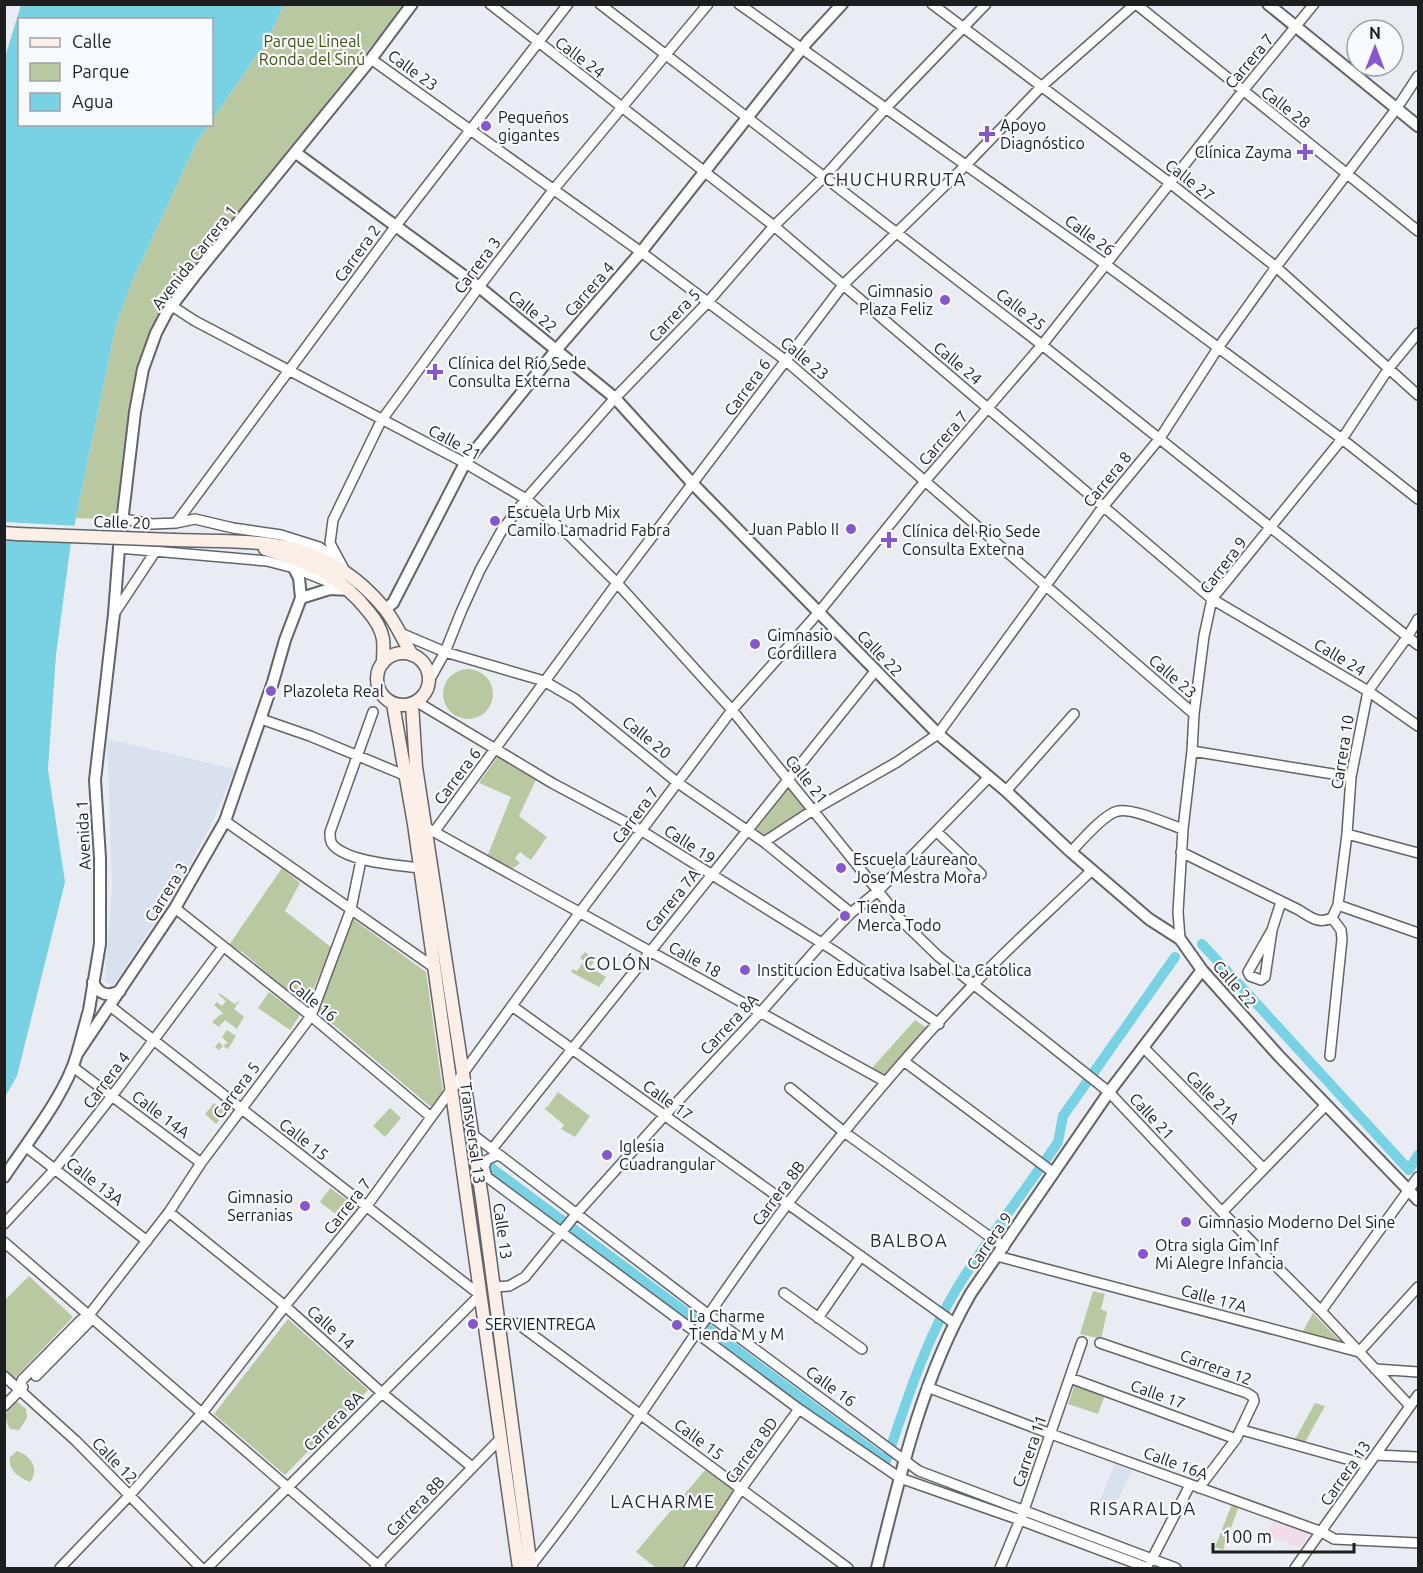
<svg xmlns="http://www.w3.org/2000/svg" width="1423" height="1573" font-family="Ubuntu,sans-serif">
<rect width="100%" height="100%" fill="#e9edf3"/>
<path fill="#d9e1ee" d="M 107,739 L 235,769 L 213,821 L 180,884 L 113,986 L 105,981 L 112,887 Z
M 1115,1464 L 1132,1470 L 1113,1510 L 1098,1505 Z"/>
<path fill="#f1dcea" d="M 1274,1520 L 1309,1533 L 1300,1548 L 1267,1536 Z"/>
<path fill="#bac8a2" d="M 284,5 L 404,5 L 162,310 C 125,376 125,446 121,520 L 76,518 L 116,325 L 131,284 L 197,141 L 209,125 L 212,124 L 212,120 L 266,42 Z
M443 694a25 25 0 1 1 50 0a25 25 0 1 1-50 0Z
M 498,756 L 536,780 L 519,816 L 547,837 L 531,860 L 520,852 L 515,858 L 520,863 L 512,869 L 487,857 L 511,797 L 479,783 Z
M 787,783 L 809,810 L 765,839 L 751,828 Z
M 282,868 L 300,883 L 285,911 L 332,948 L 306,1005 L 242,952 L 229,945 Z
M 353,919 L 426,972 L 443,1093 L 431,1107 L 317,1011 Z
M 585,952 L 595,960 L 590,967 L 606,977 L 599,987 L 571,972 L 573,969 L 577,971 L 584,961 L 580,958 Z
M 269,992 L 300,1015 L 290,1030 L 258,1008 Z
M 219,993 L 235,1004 L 240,1000 L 234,1009 L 244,1017 L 237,1029 L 225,1020 L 219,1027 L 212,1022 L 217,1017 L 223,1013 L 214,1005 L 217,1002 L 222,1006 L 226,1001 L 219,995 Z
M 915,1020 L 930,1030 L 887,1077 L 872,1068 Z
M 227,1030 L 236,1036 L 228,1049 L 223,1046 L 219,1050 L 215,1047 L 219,1042 L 223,1046 L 228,1043 L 222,1037 Z
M 558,1092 L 590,1116 L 575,1137 L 561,1129 L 564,1125 L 545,1109 L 547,1106 L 550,1108 L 548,1106 Z
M 214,1103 L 226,1112 L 216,1124 L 205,1114 Z
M 390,1108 L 401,1118 L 385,1137 L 373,1126 Z
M 330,1188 L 354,1205 L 342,1219 L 320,1202 Z
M 29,1276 L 73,1317 L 14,1379 L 5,1370 L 4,1301 Z
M 1093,1291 L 1105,1294 L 1101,1309 L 1107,1312 L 1101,1339 L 1080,1334 Z
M 1313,1313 L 1341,1342 L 1302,1333 Z
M 288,1319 L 368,1390 L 285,1475 L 214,1414 Z
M 1076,1381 L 1106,1392 L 1098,1414 L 1068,1404 Z
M 15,1400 L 26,1409 L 27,1418 L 19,1430 L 10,1429 C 3,1416 5,1411 15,1400 Z
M 1315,1403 L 1325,1406 L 1304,1444 L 1294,1441 Z
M 17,1451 C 31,1456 40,1469 30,1482 C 19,1477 8,1471 10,1457 Z
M 705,1470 L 736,1491 L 684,1568 L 656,1568 L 636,1552 Z
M 1232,1504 L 1239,1506 L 1223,1550 L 1215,1547 Z"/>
<path fill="#78d2e4" d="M 21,5 L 284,5 L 266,42 L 212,120 L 212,20 L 20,20 L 20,124 L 209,125 L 197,141 L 131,284 L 116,325 L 71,542 L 56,655 L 48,769 L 65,882 L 17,1076 L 5,1097 L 5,57 Z"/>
<path fill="#e9edf3" d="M 5,522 L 77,526 L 74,542 L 4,537 Z"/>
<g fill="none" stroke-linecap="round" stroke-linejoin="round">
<path stroke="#78d2e4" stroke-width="10" d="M 1202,944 L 1409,1170 L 1418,1155
M 486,1164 L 886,1461 C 906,1403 925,1341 957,1288 C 988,1238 1025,1191 1058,1142 L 1063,1116 L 1175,957"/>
<g stroke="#616469" stroke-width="12">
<path id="minor" d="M 490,4 L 774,226 L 1212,599 L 1368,691 L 1418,726
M 600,4 L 1042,345 L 1418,645
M 739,4 L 1105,264 L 1342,439 L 1418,499
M 932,4 L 1170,183 L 1276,267 L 1418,395
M 1136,4 L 1418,231
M 371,59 L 641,252 L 785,360 L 1194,714
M 172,306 L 195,321 L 465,463 L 526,499 L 571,537 L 617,583 L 732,710 L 903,922 L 938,956 L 1109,1092 L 1222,1212 L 1321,1311 L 1410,1406
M 124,519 L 152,524 L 176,523 L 195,519 L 233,528 L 281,535 L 319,547 L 336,559
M 176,523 L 395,227 L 568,4
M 119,548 L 267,561 L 294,568 L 336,585
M 345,571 L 330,543 L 333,520 L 381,421 L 479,287 L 554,189 L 708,4
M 114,614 L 155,552
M 398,632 L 445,652 L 544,681 L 575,699 L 678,783 L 764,842 L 851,913
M 430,679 L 445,652 L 461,612 L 480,570 L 502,530 L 526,499 L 615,398 L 707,303 L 774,226 L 824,177 L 886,108 L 986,4
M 417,702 L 552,783 L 642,831 L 836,952 L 939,1024
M 373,712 L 330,832 C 330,837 330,842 333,845 C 348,862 398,865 419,868
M 261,719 L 310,736 L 404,775
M 1192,751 L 1351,777
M 1006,791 L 1074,714
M 225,821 L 432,966
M 429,829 L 886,1082
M 434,832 L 617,583 L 843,285 L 967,164 L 1041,87 L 1135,4
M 937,832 L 981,874
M 1347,834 L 1418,853
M 764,842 L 813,810 L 897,762 L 938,734 L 1103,507 L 1160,438 L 1218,348 L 1276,267 L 1397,108 L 1418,76
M 1071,852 C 1081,841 1104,814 1118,811 C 1134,808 1167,824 1183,829
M 1181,852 L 1299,910 C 1311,918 1319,924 1332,918 L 1338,905 L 1347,834 L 1351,777 L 1368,691 L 1408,636 L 1418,619
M 1338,905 L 1418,933
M 175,908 L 311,1016 L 431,1117
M 1272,930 L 1248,972 L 1250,976 L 1261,980 L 1265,977 L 1272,930 L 1281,902
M 1180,939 L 1178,912 L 1183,829 L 1192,751 L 1194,714 L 1204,636 L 1212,599 L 1342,439 L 1389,368 L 1418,333
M 110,1006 L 480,1295 L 207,1568
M 512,1006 L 954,1323
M 1143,1047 L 1263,1168
M 1330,1056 L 1342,939 L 1341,930 L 1332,918
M 905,1062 L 1054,1173
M 73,1067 L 201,1163
M 790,1088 L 844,1132 L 1004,1247
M 472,1134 L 709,1315 L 919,1471 L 1176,1568
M 25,1146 L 147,1241
M 492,1149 L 876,670
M 502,1157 L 497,1155 L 487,1160 L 484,1167 L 487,1177 L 799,1409 L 900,1478 L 1020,1520 L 1148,1568
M 169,1212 L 285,1306 L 382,1393 L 472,1467
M 1222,1212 L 1326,1105
M 4,1224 L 55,1169 L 112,1096 L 223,947
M 4,1242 L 381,1568
M 997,1256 L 1359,1352
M 494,1287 L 509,1286 L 525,1277 L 577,1213 L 665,1115 L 761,1012 L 821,944 L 851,913 L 879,890 L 989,777
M 784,1293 L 862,1349
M 1321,1311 L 1418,1177
M 818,1318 L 861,1256
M 499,1323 L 510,1322 L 518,1324 L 848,1568
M 1100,1343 L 1247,1393 L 1253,1397 L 1254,1401 L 1236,1439 L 1199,1488
M 1359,1352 L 1418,1287
M 1375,1369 L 1418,1372
M 4,1376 L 76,1441 L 201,1568
M 36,1376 L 88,1323 L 89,1315
M 1070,1378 L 1236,1439
M 927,1387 L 1051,1434 L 1322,1532 L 1334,1539 L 1418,1543
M 19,1390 L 22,1380 L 81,1320 L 89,1315 L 169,1212 L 201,1163 L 311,1016 L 351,909 L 361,860
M 4,1406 L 23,1387
M 1242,1430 L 1368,1465
M 1376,1455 L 1418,1457
M 1151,1561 L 1190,1485
M 60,1568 L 129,1496 L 202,1413 L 285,1306 L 366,1207 L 580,912 L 732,710 L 819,612 L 925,481 L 1042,345 L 1242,92 L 1314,4
M 375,1568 L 501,1438
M 529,1568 C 622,1451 699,1321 789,1202 C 847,1126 909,1052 974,984 C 1012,944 1053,908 1092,870
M 689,1568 L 741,1489 L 799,1409
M 1000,1568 L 1024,1510 L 1082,1342
M 1295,1568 L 1418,1395"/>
</g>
<g stroke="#616469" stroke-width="14">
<path id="tertiary" d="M 1268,4 L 1418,126
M 296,153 L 479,287 L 615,398 L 693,484 L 938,734 L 1006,791 L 1071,852 L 1149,919 L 1180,939 L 1202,970 L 1278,1055 L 1418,1200
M 301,598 L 330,589 L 350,590
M 385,609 L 393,603 L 465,463 L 557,349 L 641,252 L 807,42 L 842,4
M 93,982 C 99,995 108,997 120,991
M 77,1054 L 89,1010 L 100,944 L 100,858 L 95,780 L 114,614 L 119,548 L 135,412 L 143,369 L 156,333 L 167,312 L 196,274 L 371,59 L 412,4
M 4,1177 C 28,1141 66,1094 77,1054 L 175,908 L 225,821 L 273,682 L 285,640 L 301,598 L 299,578 L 294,568 L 284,555
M 877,1568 C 900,1475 922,1378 971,1293 L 1109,1092 L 1202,970"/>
</g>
<g stroke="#616469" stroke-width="15">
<path id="secondary" d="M 4,533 L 17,534
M 174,540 C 260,542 324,536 384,608 C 395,621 403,640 412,655
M 265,549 C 307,562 340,575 368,611 C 375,619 381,628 383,639 C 384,647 383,655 383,663
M377 679a26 26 0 1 1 52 0a26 26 0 1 1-52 0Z
M 393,704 L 414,824 L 519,1568
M 412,704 L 416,767 L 482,1198 L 531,1568"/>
</g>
<use href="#minor" stroke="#fff" stroke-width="9"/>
<use href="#tertiary" stroke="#fff" stroke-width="10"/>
<use href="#secondary" stroke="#fcefe7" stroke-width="12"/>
<g stroke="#616469" stroke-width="15" stroke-linecap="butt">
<path id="secondary-bridge" d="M 17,534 L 174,540"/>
</g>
<use href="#secondary-bridge" stroke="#fcefe7" stroke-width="12"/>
</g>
<g fill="#8856cf" stroke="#f7faff" stroke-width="2">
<circle cx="486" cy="126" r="6"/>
<path d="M984 125h6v6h6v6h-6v6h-6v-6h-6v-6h6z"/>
<path d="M1302 143h6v6h6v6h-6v6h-6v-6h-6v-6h6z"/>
<circle cx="945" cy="300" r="6"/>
<path d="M432 363h6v6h6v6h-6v6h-6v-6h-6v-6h6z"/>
<circle cx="495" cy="521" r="6"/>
<circle cx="851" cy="529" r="6"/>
<path d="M886 531h6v6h6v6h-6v6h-6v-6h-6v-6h6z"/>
<circle cx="755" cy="644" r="6"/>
<circle cx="271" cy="691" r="6"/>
<circle cx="841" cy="868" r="6"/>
<circle cx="845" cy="916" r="6"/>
<circle cx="745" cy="970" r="6"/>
<circle cx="607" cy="1155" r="6"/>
<circle cx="305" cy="1206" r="6"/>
<circle cx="1186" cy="1222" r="6"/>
<circle cx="1143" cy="1254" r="6"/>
<circle cx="473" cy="1324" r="6"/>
<circle cx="677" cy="1325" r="6"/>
</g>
<g text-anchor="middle" stroke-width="4.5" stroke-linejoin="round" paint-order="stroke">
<g font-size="16" fill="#41540d" stroke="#f7faff">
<text x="312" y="47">Parque Lineal<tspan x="312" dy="18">Ronda del Sinú</tspan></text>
</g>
<g font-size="16" fill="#1d1e20" stroke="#f7faff">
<text transform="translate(580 57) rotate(37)" y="6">Calle 24</text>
<text transform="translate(1249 61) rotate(-50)" y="6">Carrera 7</text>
<text transform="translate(413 70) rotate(36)" y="6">Calle 23</text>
<text transform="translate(1286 107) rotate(38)" y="6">Calle 28</text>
<text transform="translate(1190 180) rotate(38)" y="6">Calle 27</text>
<text transform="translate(1090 235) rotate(36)" y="6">Calle 26</text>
<text transform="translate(357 253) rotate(-54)" y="6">Carrera 2</text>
<text transform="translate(194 257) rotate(-52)" y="6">Avenida Carrera 1</text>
<text transform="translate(477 265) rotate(-53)" y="6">Carrera 3</text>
<text transform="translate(589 289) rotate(-49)" y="6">Carrera 4</text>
<text transform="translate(1021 309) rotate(38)" y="6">Calle 25</text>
<text transform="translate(533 311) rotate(39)" y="6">Calle 22</text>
<text transform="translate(674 315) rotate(-46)" y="6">Carrera 5</text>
<text transform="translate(805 358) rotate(40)" y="6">Calle 23</text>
<text transform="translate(958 363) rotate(40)" y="6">Calle 24</text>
<text transform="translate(747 387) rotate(-54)" y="6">Carrera 6</text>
<text transform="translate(943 438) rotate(-49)" y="6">Carrera 7</text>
<text transform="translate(455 442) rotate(28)" y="6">Calle 21</text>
<text transform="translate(1107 479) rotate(-51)" y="6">Carrera 8</text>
<text transform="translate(122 522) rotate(2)" y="6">Calle 20</text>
<text transform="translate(1223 565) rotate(-53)" y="6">Carrera 9</text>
<text transform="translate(880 653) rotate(46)" y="6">Calle 22</text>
<text transform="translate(1340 657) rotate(31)" y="6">Calle 24</text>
<text transform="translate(1173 676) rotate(41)" y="6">Calle 23</text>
<text transform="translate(647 737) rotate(39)" y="6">Calle 20</text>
<text transform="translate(1342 752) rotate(-81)" y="6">Carrera 10</text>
<text transform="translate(457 776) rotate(-53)" y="6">Carrera 6</text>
<text transform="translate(807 779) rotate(51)" y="6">Calle 21</text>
<text transform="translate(635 815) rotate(-53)" y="6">Carrera 7</text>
<text transform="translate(83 835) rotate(-93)" y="6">Avenida 1</text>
<text transform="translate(690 844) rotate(33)" y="6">Calle 19</text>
<text transform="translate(166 892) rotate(-58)" y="6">Carrera 3</text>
<text transform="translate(672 900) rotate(-51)" y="6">Carrera 7A</text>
<text transform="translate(695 959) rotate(29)" y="6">Calle 18</text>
<text transform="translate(1235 984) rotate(49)" y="6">Calle 22</text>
<text transform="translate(313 1000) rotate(39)" y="6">Calle 16</text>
<text transform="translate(729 1024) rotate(-47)" y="6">Carrera 8A</text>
<text transform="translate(106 1080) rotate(-53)" y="6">Carrera 4</text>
<text transform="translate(236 1090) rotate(-53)" y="6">Carrera 5</text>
<text transform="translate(1213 1097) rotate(45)" y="6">Calle 21A</text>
<text transform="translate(668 1100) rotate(36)" y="6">Calle 17</text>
<text transform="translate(161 1114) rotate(37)" y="6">Calle 14A</text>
<text transform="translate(1152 1116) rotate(47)" y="6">Calle 21</text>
<text transform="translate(473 1133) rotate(82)" y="6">Transversal 13</text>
<text transform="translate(304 1139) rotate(38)" y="6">Calle 15</text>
<text transform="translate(95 1181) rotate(38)" y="6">Calle 13A</text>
<text transform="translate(778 1193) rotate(-53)" y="6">Carrera 8B</text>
<text transform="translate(347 1206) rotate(-52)" y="6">Carrera 7</text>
<text transform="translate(503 1231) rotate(82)" y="6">Calle 13</text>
<text transform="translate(989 1241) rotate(-55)" y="6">Carrera 9</text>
<text transform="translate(1214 1298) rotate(15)" y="6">Calle 17A</text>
<text transform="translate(331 1327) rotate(42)" y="6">Calle 14</text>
<text transform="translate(1216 1367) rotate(20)" y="6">Carrera 12</text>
<text transform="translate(831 1386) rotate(36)" y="6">Calle 16</text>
<text transform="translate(1158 1394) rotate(20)" y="6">Calle 17</text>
<text transform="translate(333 1421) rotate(-45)" y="6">Carrera 8A</text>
<text transform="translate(699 1439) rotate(37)" y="6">Calle 15</text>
<text transform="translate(751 1450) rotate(-54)" y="6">Carrera 8D</text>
<text transform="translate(1029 1451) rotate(-71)" y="6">Carrera 11</text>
<text transform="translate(115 1460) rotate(46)" y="6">Calle 12</text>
<text transform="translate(1176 1463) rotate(20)" y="6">Calle 16A</text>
<text transform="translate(1345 1473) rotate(-55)" y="6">Carrera 13</text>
<text transform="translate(415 1506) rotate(-46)" y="6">Carrera 8B</text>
</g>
<g font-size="16" fill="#1d1e20" stroke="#f7faff" text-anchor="start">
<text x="498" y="123">Pequeños<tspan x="498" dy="18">gigantes</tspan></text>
<text x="1000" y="131">Apoyo<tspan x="1000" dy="18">Diagnóstico</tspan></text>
<text x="1292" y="158" text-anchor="end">Clínica Zayma</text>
<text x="933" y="297" text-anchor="end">Gimnasio<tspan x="933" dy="18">Plaza Feliz</tspan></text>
<text x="448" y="369">Clínica del Río Sede<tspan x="448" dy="18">Consulta Externa</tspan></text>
<text x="507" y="518">Escuela Urb Mix<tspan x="507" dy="18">Camilo Lamadrid Fabra</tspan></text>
<text x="839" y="535" text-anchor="end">Juan Pablo II</text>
<text x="902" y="537">Clínica del Rio Sede<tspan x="902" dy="18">Consulta Externa</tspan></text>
<text x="767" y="641">Gimnasio<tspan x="767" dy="18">Cordillera</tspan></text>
<text x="283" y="697">Plazoleta Real</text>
<text x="853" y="865">Escuela Laureano<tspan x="853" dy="18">Jose Mestra Mora</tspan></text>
<text x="857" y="913">Tienda<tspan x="857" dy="18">Merca Todo</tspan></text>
<text x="757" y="976">Institucion Educativa Isabel La Catolica</text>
<text x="619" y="1152">Iglesia<tspan x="619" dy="18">Cuadrangular</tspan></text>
<text x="293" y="1203" text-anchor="end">Gimnasio<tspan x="293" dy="18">Serranias</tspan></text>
<text x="1198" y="1228">Gimnasio Moderno Del Sine</text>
<text x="1155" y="1251">Otra sigla Gim Inf<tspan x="1155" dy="18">Mi Alegre Infancia</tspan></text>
<text x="689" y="1322">La Charme<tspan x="689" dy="18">Tienda M y M</tspan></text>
<text x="485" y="1330">SERVIENTREGA</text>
</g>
<g font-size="18" letter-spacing="1.5" fill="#26292e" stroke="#f7faff">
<text x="895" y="186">CHUCHURRUTA</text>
<text x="618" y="970">COLÓN</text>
<text x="909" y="1247">BALBOA</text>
<text x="663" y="1508">LACHARME</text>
<text x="1143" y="1515">RISARALDA</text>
</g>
</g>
<rect width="1423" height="1573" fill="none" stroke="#1d1e20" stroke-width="12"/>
<rect x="18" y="18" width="195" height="108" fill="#f7faff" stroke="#a0a2a6" stroke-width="1.5"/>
<rect x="30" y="38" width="30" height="9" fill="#fcefe7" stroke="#a0a2a6" stroke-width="1.5"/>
<text x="72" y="48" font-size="18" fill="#1d1e20">Calle</text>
<rect x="30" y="63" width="30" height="18" fill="#bac8a2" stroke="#a0a2a6" stroke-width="1.5"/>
<text x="72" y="78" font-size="18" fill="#1d1e20">Parque</text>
<rect x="30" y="93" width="30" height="18" fill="#78d2e4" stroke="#a0a2a6" stroke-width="1.5"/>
<text x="72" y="108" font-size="18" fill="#1d1e20">Agua</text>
<g transform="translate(1375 48)"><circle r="28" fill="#f7faff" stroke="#a0a2a6" stroke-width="1.5"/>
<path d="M0-4.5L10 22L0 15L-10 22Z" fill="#8856cf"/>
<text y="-9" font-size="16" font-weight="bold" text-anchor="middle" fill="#1d1e20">N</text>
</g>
<path d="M1213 1543v9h141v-9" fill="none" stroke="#1d1e20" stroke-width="3"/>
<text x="1222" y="1543" font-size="18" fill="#1d1e20" stroke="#f7faff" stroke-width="4.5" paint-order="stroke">100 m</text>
</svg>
